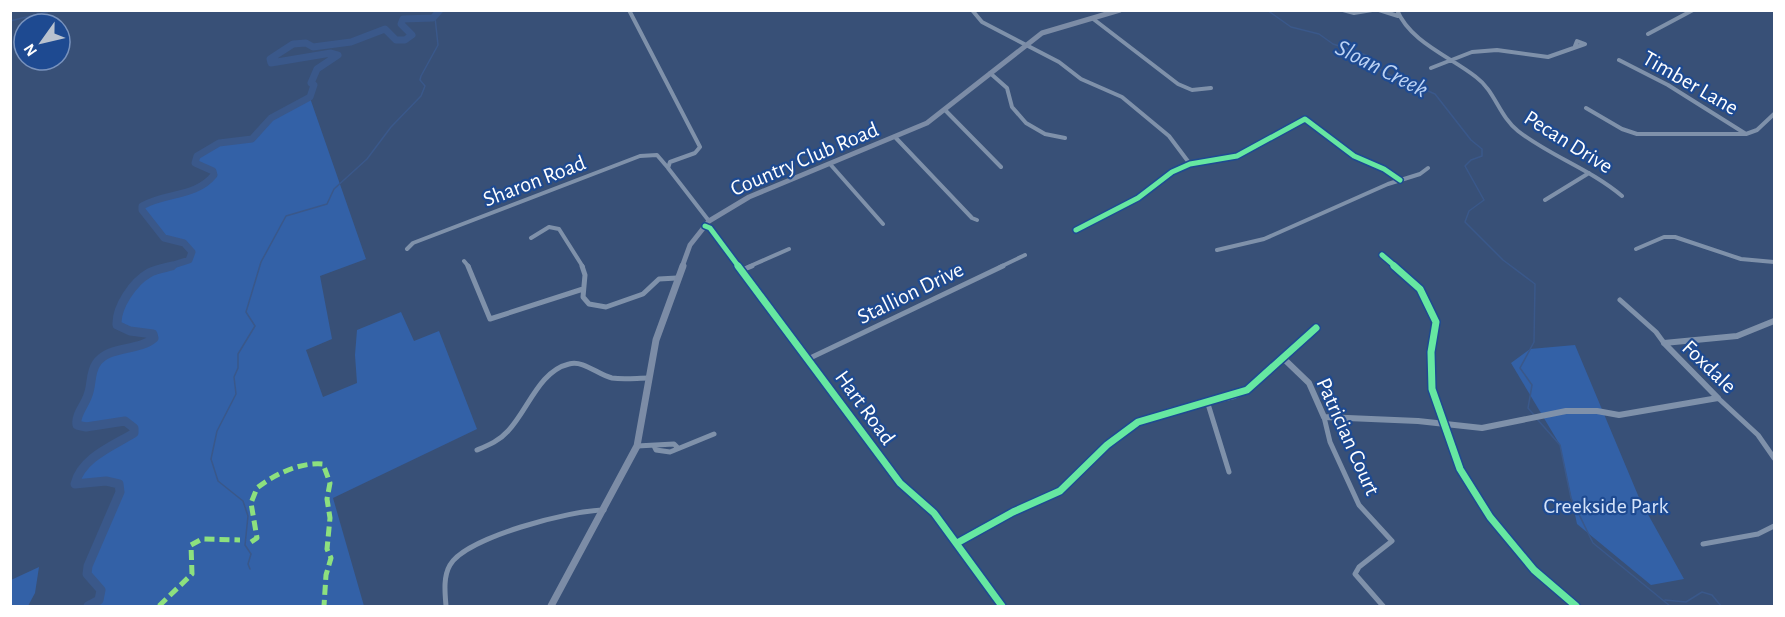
<svg xmlns="http://www.w3.org/2000/svg" width="1785" height="617" font-family="'Alegreya Sans',sans-serif">
<rect width="100%" height="100%" fill="#385077"/>
<path fill="#3361a7" d="M 310,98 L 366,259 L 320,276 L 332,339 L 306,350 L 323,397 L 357,383 L 355,355 L 357,330 L 401,312 L 414,341 L 439,331 L 477,429 L 333,498 L 364,606 L 89,606 L 99,600 L 102,590 L 87,574 C 90,544 124,506 120,484 L 106,480 L 79,485 L 75,483 C 76,462 118,444 134,433 L 135,428 L 126,420 L 99,425 L 78,424 L 78,420 C 81,411 87,402 90,393 C 94,383 90,371 98,361 C 111,345 141,357 154,338 L 154,333 L 130,330 L 118,325 L 119,311 L 141,277 L 189,260 L 192,256 L 189,246 L 165,238 L 142,208 C 160,186 196,207 214,174 L 213,171 L 195,161 C 206,135 233,148 253,140 L 272,118 Z
M 1575,345 L 1640,500 L 1684,579 L 1651,585 L 1577,524 L 1560,445 L 1511,363 L 1530,349 Z
M 39,567 L 35,593 L 28,606 L 11,606 L 11,580 Z"/>
<g fill="none" stroke-linecap="round" stroke-linejoin="round">
<path stroke="#3a588a" stroke-width="1.5" d="M 1267,10 L 1291,27 L 1319,34 L 1333,44 L 1366,55 L 1373,65 L 1386,73 L 1435,94 L 1471,140 L 1482,149 L 1482,156 L 1471,160 L 1465,166 L 1484,200 L 1469,211 L 1465,222 L 1503,260 L 1535,284 L 1534,342 L 1520,368 L 1532,385 L 1528,408 L 1534,415
M 10,21 L 55,10
M 1537,419 L 1560,445 L 1571,498 L 1593,543 L 1670,606
M 250,569 L 248,564 L 251,554 L 245,545 L 248,516 L 243,501 L 218,481 L 211,459 L 217,431 L 236,394 L 234,377 L 238,368 L 238,354 L 255,326 L 246,312 L 261,262 L 286,216 L 327,204 L 334,189 L 367,159 L 391,127 L 421,96 L 425,86 L 420,80 L 421,76 L 438,45 L 435,17
M 1665,600 L 1686,602 L 1702,592 L 1712,595 L 1721,606"/>
<path stroke="#3a588a" stroke-width="7" d="M 167,267 L 189,260 L 192,252 L 184,243 L 164,238 L 142,210 L 142,206 C 166,192 195,198 214,175 L 213,171 L 195,163 L 197,156 L 219,143 L 252,139 L 271,118 L 310,97 L 314,85 L 311,83 L 317,69 L 338,55 L 331,53 L 271,63 L 270,59 L 293,44 L 306,43 L 313,47 L 351,42 L 385,29 L 396,40 L 405,40 L 412,35 L 401,24 L 403,19 L 433,18 L 440,10"/>
<path stroke="#3a588a" stroke-width="9" d="M 88,606 L 99,600 L 101,590 L 87,574 L 88,566 L 120,492 L 119,484 L 106,481 L 75,484 C 81,458 113,446 134,433 L 134,428 L 125,421 L 86,427 L 77,425 C 75,415 85,405 88,395 C 92,385 90,373 96,364 C 108,345 138,352 154,338 L 153,334 L 130,331 L 117,325 C 116,307 133,282 149,273 C 156,269 164,268 172,266"/>
<path stroke="#7f91aa" stroke-width="4" d="M 629,10 L 700,147 L 695,153 L 670,162 L 668,168 L 709,221
M 972,10 L 982,22 L 1059,62 L 1081,79 L 1122,97 L 1169,136 L 1190,164
M 1343,10 L 1354,13 L 1372,10
M 1379,10 L 1398,16
M 1397,10 C 1410,42 1451,57 1476,77 C 1495,91 1499,116 1518,131 C 1550,156 1590,169 1622,196
M 1092,18 L 1178,84 L 1192,90 L 1211,88
M 1648,34 L 1693,10
M 1619,60 L 1668,85 L 1746,134
M 1431,68 L 1472,52 L 1497,50 L 1548,57 L 1585,44 L 1577,41 L 1575,46
M 990,73 L 1007,88 L 1012,107 L 1026,123 L 1045,134 L 1065,138
M 1586,108 L 1622,129 L 1637,134 L 1746,134 L 1757,130 L 1774,114
M 945,110 L 1001,167
M 895,137 L 972,218 L 977,220
M 830,164 L 883,224
M 1545,200 L 1589,173
M 1076,230 L 1138,198 L 1172,172 L 1190,164 L 1237,156 L 1305,119 L 1354,156 L 1384,169 L 1400,180
M 531,238 L 549,227 L 559,229 L 583,267
M 407,249 L 413,243 L 640,156 L 657,155 L 669,169
M 1636,249 L 1664,237 L 1675,237 L 1741,259 L 1774,262
M 1217,250 L 1264,239 L 1388,184 L 1420,174 L 1428,168
M 1382,255 L 1396,267
M 464,261 L 469,267
M 748,267 L 789,249
M 1000,267 L 1025,255"/>
<path stroke="#7f91aa" stroke-width="5" d="M 468,266 L 490,319 L 583,289
M 582,266 L 585,275 L 583,297 L 589,304 L 606,307 L 643,294 L 659,279 L 677,278
M 1394,266 L 1420,289 L 1436,322 L 1431,352 L 1432,389 L 1460,469 L 1490,517 L 1534,570 L 1576,606
M 742,270 L 752,266
M 1620,300 L 1656,332 L 1664,343
M 1283,358 L 1316,328
M 808,359 L 1003,266
M 1718,398 L 1758,435 L 1774,458
M 1208,404 L 1229,472
M 1324,417 L 1330,442 L 1359,505 L 1392,541 L 1359,567 L 1355,574 L 1383,606
M 637,446 L 674,444 L 678,448
M 654,446 L 656,450 L 670,452 L 714,434
M 477,450 C 489,445 499,441 508,431 C 528,410 539,371 569,364 C 584,360 598,375 612,378 C 624,380 637,378 649,378
M 1703,544 L 1758,534 L 1774,526
M 446,606 C 445,593 443,577 450,565 C 466,537 572,510 604,510"/>
<path stroke="#7f91aa" stroke-width="4.5" d="M 705,226 L 710,228 L 739,267"/>
<path stroke="#7f91aa" stroke-width="6" d="M 738,266 L 900,483 L 934,513 L 1002,606
M 1664,343 L 1737,336 L 1774,321
M 1664,343 L 1718,398
M 957,543 L 1013,512 L 1060,491 L 1107,445 L 1138,422 L 1170,411 L 1234,396 L 1247,390 L 1283,358 L 1309,383 L 1324,417 L 1418,421 L 1482,428 L 1566,411 L 1597,411 L 1619,415 L 1718,398"/>
<path stroke="#7c8ca6" stroke-width="5" d="M 682,267 L 690,245 L 709,221 L 749,197 L 927,123 L 1042,33 L 1120,10"/>
<path stroke="#7c8ca6" stroke-width="7" d="M 551,606 L 637,446 L 656,340 L 683,266"/>
<path stroke="#8de07e" stroke-width="5" stroke-dasharray="10 5" stroke-linecap="butt" d="M 251,542 L 257,538 L 251,503 L 257,488 C 275,474 300,462 323,464 L 330,483 L 327,499 L 330,518 L 327,549 L 331,558 L 326,575 L 324,606
M 159,606 L 192,574 L 191,545 L 202,539 L 240,540"/>
<g stroke="#1e4a91" stroke-width="8">
<path id="cycleway-far1" d="M 705,226 L 710,228 L 739,267
M 1076,230 L 1138,198 L 1172,172 L 1190,164 L 1237,156 L 1305,119 L 1354,156 L 1384,169 L 1400,180
M 1382,255 L 1396,267"/>
</g>
<g stroke="#1e4a91" stroke-width="10">
<path id="cycleway" d="M 738,266 L 900,483 L 934,513 L 1002,606
M 1394,266 L 1420,289 L 1436,322 L 1431,352 L 1432,389 L 1460,469 L 1490,517 L 1534,570 L 1576,606
M 957,543 L 1013,512 L 1060,491 L 1107,445 L 1138,422 L 1247,390 L 1316,328"/>
</g>
<use href="#cycleway-far1" stroke="#66e7a1" stroke-width="5"/>
<use href="#cycleway" stroke="#66e7a1" stroke-width="7"/>
</g>
<g text-anchor="middle" stroke-width="4.5" stroke-linejoin="round" paint-order="stroke">
<g font-size="22" fill="#fff" stroke="#1e4a91">
<text transform="translate(1691 82) rotate(30)" y="8">Timber Lane</text>
<text transform="translate(1569 141) rotate(32)" y="8">Pecan Drive</text>
<text transform="translate(804 158) rotate(-23)" y="8">Country Club Road</text>
<text transform="translate(534 180) rotate(-21)" y="8">Sharon Road</text>
<text transform="translate(910 292) rotate(-26)" y="8">Stallion Drive</text>
<text transform="translate(1710 366) rotate(44)" y="8">Foxdale</text>
<text transform="translate(866 407) rotate(54)" y="8">Hart Road</text>
<text transform="translate(1349 436) rotate(66)" y="8">Patrician Court</text>
</g>
<g font-size="22" fill="#d4e3fa" stroke="#1e4a91">
<text x="1606" y="513">Creekside Park</text>
</g>
<g font-size="24" font-style="italic" fill="#bbd2f4" stroke="#1e4a91">
<text transform="translate(1382 68) rotate(27)" y="8">Sloan Creek</text>
</g>
</g>
<rect width="1785" height="617" fill="none" stroke="#ffffff" stroke-width="24"/>
<g transform="translate(42 42) rotate(236)"><circle r="28" fill="#1e4a91" stroke="#7892bd" stroke-width="1.5"/>
<path d="M0-4.5L10 22L0 15L-10 22Z" fill="#b9c2cf"/>
<text y="-9" font-size="16" font-weight="bold" text-anchor="middle" fill="#ffffff">N</text>
</g>
</svg>
